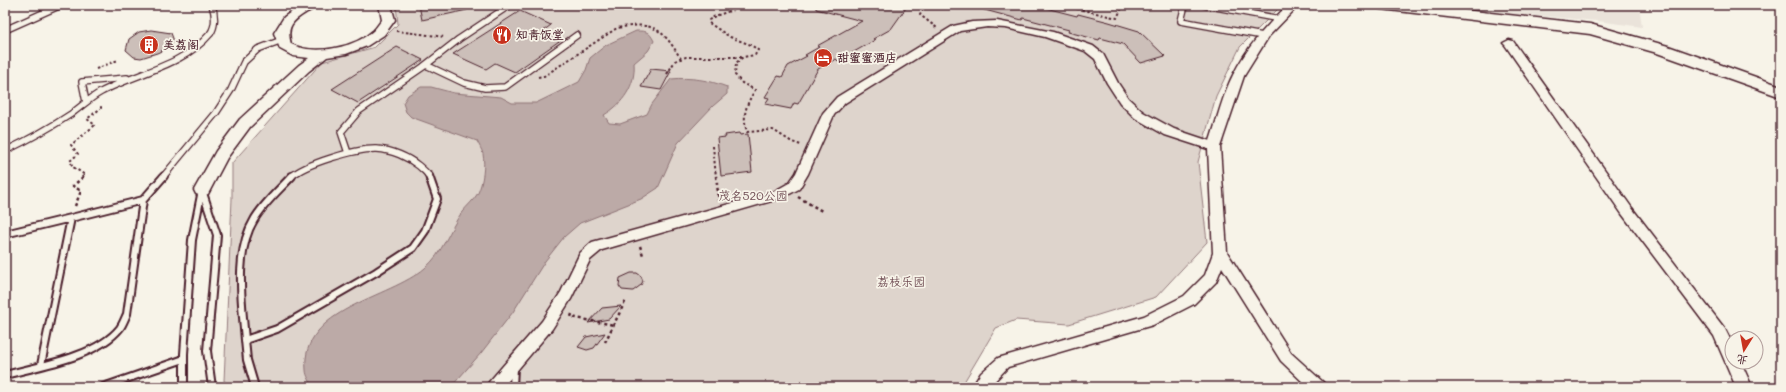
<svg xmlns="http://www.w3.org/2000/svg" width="1786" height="392" font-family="Mali,'LXGW WenKai TC',sans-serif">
<rect width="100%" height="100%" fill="#f7f3e8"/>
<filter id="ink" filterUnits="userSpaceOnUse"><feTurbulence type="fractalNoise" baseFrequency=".025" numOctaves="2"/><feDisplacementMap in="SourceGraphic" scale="8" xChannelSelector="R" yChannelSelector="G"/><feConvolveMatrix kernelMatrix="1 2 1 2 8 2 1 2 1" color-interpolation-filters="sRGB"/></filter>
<g filter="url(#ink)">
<path fill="#eae3da" d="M 1441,5 L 1639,5 L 1642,27 L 1598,21 L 1501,13 Z"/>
<path fill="#ded4cc" stroke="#947a7c" d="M 396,5 L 1281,5 L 1281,6 L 1240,47 L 1216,96 L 1198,162 L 1207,242 L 1156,297 L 1069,324 L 1016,320 L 996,328 L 961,387 L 232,387 L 224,381 L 232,199 L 232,163 L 322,62 L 375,47 L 398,24 Z"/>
<path fill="#bcaaa7" stroke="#8e7275" d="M 636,31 C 646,31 649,31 654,41 L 648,51 L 634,63 C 636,85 623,104 604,115 L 609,123 L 620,124 L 647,114 L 652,104 L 671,79 C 691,77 709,80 727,87 L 727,94 L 713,106 L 678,143 L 658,188 L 641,199 L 580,223 L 564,237 L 545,261 L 513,312 L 481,353 L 451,387 L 313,387 C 311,382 306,376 306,370 C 300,308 389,299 425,268 C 443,253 449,230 462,212 C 467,206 474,200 478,193 C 483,182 485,166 483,154 C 482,150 479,145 477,141 L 411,117 L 406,112 L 403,103 L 408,95 L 421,87 L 431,87 L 454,93 L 501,97 L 512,103 L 536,103 L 579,82 L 586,70 L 590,58 L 606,45 Z"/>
<path fill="#ccbfb9" stroke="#4a1f2b" d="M 419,5 L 466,5 L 467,10 L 422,20 Z
M 816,5 L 868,5 L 878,8 L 880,5 L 908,5 L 891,29 L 873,39 L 875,40 L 838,61 L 836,59 L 818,69 L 798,104 L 794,103 L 791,109 L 765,104 L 769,98 L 765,97 L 778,76 L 782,77 L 788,66 L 807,56 L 805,55 L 819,47 L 817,46 L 862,21 L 816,9 Z
M 982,5 L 1034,5 L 1077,16 L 1078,14 L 1109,22 L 1139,31 L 1165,56 L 1141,63 L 1123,44 L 1100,38 L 1099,40 L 1068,32 L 1069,30 L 1023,18 L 1022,20 L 981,9 Z
M 520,11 L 551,25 L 543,31 L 562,39 L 515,72 L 495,63 L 486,69 L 453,54 Z
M 151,30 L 171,33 L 174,41 L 170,47 L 157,53 L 141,58 L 134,57 L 126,50 L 129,39 L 139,32 Z
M 397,47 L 423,60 L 358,103 L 332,89 Z
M 651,69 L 671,71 L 661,90 L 641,87 Z
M 739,133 L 740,135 L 748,134 L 752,172 L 721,176 L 717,138 L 726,137 L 725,135 Z
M 631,273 L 637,273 L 641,276 L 643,281 L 641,285 L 633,291 L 622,290 L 619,286 L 620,278 Z
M 621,306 L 609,319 L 588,323 L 602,308 Z
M 605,333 L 594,348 L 587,350 L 578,347 L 586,337 Z"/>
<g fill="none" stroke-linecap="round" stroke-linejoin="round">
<g stroke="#4a1f2b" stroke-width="8">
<path id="service-far1" d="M 1185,5 L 1181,21 L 1263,36
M 1205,5 L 1280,19
M 5,30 L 61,5
M 426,65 L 464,83 L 485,88 L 505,87 L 577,35
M 86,102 L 82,82 L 127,78
M 5,151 C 28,140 50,128 71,114 C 81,107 90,98 101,92 C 136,73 183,66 210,34 C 216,26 215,14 212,5
M 348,153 L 341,132 L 359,111 L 423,67 L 459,39 L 510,5
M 163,177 L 216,113 L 231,90 L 244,62 L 258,49 L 282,40
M 291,177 C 304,164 358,148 377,149 C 392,150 408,157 419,166 C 423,170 427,172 429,177"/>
</g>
<g stroke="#4a1f2b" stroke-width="10">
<path id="service" d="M 71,218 L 143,200 L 164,176
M 5,234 L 71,218 L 41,365
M 245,340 L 247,360 L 255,387
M 245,340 C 242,303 234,253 254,220 C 263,204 279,190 292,176
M 245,340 L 277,329 L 376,272 L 413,248 L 425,231 L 437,199 L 429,176
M 5,375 C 39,366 97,357 120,328 C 123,324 125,318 127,314 L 143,200
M 103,387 L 184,359
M 184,387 L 184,354 L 192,240 L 202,190 L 217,235 L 207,351 L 212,387
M 513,387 L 514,367"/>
</g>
<g stroke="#4a1f2b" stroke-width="3">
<path id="minor" d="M 1288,5 L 1299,5 L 1269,36 L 1244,76 L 1220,147 L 1227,252 L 1291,353 L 1323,382 L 1326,387 L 1308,387 L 1281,361 L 1222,267 L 1216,282 L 1194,304 L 1153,325 L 1008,367 L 989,387 L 972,387 L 981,373 L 998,358 L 1144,316 L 1184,296 L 1205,275 L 1213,253 L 1208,149 L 1165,135 L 1135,118 L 1120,103 L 1107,83 L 1095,59 L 1085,51 L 1045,37 L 1006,28 L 987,27 L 960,31 L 845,103 L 834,115 L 808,174 L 799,189 L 782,198 L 602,250 L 590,260 L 571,299 L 552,329 L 503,387 L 486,387 L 489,382 L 542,321 L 561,292 L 580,253 L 592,242 L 773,192 L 789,183 L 796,173 L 823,113 L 837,97 L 953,26 L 972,22 L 997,21 L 1053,32 L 1093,46 L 1103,54 L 1118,83 L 1128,98 L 1143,112 L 1174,129 L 1210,141 C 1217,120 1223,94 1233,75 C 1247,47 1266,26 1288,5 Z
M 1509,40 L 1513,41 L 1632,208 L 1725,329 L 1732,343 L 1732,362 L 1741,362 L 1752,387 L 1736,387 L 1714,336 L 1622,214 L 1505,45 L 1503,43 Z"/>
</g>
<g stroke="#4a1f2b" stroke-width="3">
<path id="tertiary" d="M 301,5 L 317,5 C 315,9 311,10 307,12 C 292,21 286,27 291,44 C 314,56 355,48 374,30 C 377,27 379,23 382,20 L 379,5 L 391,5 L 395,20 L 384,35 L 367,46 L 346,54 L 327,57 L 309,71 L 250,127 L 227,158 L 208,194 L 202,196 L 196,194 L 194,190 L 216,151 L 240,119 L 299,65 L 309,58 L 293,56 L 280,49 L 274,33 L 284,17 Z"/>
</g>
<g stroke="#4a1f2b" stroke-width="3">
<path id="secondary" d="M 1374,5 L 1419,5 L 1590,24 L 1668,46 L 1781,86 L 1781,97 L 1657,53 L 1590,34 L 1381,9 L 1376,8 Z"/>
</g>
<path stroke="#4a1f2b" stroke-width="2" stroke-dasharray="2.5 2.5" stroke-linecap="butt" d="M 748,5 L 715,16 L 709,20 L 709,23 L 730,37 L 751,45 L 758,50 L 755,55 L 743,57 L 736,63 L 735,75 L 742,83 L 755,90 C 746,105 742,115 747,132 L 773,130 L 792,142 L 801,145
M 755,5 L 761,5
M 926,5 L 920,15 L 937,28
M 1062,5 L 1117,18 L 1123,5
M 396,31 L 445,37
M 96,69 L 118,60
M 667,74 L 675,61 L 686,57 L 743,57
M 538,77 L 544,76 L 617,28 C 654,21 662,28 681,59
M 713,146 L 716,177
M 82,177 L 85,175 L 73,167 L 70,161 L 78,154 L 71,145 L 95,125 L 87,119 L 101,108 L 101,105"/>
<path stroke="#4a1f2b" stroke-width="2.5" stroke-dasharray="3 3" stroke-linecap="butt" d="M 716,176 L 719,201
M 798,197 L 822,211
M 75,206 L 81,191 L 73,186 L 84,176
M 640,246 L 643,255
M 572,314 L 571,317 L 614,325
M 605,342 L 626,300"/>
<use href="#service-far1" stroke="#f7f3e8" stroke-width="5.5"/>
<use href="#service" stroke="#f7f3e8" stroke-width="6"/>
<use href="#minor" fill="#f7f3e8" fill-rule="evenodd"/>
<use href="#tertiary" fill="#f7f3e8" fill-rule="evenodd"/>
<use href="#secondary" fill="#f7f3e8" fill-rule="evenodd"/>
</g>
</g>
<defs>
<g id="restaurant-disc" transform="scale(1)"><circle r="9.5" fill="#c8321e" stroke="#f7f3e8"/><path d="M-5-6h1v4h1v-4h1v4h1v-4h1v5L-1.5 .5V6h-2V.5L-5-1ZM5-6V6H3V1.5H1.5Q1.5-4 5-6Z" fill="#fff"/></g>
<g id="building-disc" transform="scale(1)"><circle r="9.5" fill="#c8321e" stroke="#f7f3e8"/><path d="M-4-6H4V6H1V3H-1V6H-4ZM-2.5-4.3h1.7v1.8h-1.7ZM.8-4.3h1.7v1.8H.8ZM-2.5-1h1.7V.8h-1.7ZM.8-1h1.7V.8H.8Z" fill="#fff"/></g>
<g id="hotel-disc" transform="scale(1)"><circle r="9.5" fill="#c8321e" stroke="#f7f3e8"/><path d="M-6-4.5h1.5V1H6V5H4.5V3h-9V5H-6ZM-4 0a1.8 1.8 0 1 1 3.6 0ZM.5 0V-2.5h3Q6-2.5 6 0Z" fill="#fff"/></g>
</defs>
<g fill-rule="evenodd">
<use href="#restaurant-disc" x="502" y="35"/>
<use href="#building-disc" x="149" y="45"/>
<use href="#hotel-disc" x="823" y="58"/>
</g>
<g text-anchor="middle" stroke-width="3.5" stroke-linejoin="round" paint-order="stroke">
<g font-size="12" font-weight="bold" fill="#4a1f2b" stroke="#f7f3e8" text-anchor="start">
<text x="516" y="39">知青饭堂</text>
<text x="163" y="49">美荔阁</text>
<text x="837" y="62">甜蜜蜜酒店</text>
</g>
<g font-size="12" fill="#6f4c53" stroke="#f7f3e8">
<text x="753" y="200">茂名520公园</text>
<text x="901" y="286">荔枝乐园</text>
</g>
</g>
<rect width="1786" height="392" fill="none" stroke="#f7f3e8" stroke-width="20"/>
<rect x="10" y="10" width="1766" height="372" fill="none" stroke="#4a1f2b" stroke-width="1.5" filter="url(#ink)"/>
<g transform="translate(1744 350) rotate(191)"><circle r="19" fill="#f7f3e8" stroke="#b29e9c"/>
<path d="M0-3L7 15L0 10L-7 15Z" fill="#c8321e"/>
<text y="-6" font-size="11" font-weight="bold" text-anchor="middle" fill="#4a1f2b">北</text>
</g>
</svg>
